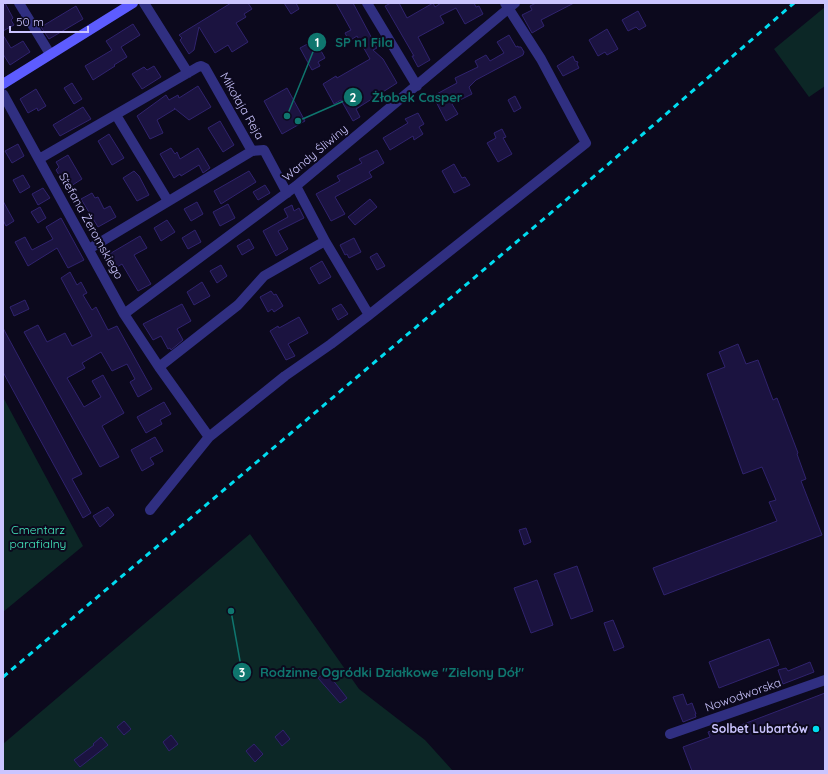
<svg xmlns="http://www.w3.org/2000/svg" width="828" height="774" font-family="Quicksand,sans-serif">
<rect width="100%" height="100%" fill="#0c091d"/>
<path fill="#0c2726" d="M 825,7 L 825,86 L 809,97 L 774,49 Z
M 3,397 L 83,546 L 3,612 Z
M 250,534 L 359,689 L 425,740 L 453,771 L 3,771 L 3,744 Z"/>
<path fill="#1b1340" stroke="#30236e" d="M 3,3 L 5,3 L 13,18 L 11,20 L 14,25 L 3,31 Z
M 231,3 L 248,3 L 252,9 L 244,14 L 246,17 L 236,23 L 248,42 L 232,52 L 228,45 L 215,53 L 199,27 L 194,50 L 189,54 L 180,40 L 182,38 L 179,35 Z
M 284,3 L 296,3 L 299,9 L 291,14 Z
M 336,3 L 353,3 L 377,48 L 373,50 L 383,59 L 397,83 L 356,109 L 360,117 L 353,121 L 341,100 L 334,104 L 323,84 L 336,76 L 337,78 L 370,59 L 357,36 L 349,41 L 345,33 L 351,30 Z
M 391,3 L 399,3 L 407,18 L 433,3 L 435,7 L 441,3 L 474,3 L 476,7 L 479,6 L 483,14 L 465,24 L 456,8 L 440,16 L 444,23 L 418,37 L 430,60 L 418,67 L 412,56 L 414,56 L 385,6 Z
M 536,3 L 574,3 L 541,20 L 544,26 L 532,33 L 522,15 L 532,10 L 530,6 Z
M 76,6 L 83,19 L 49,39 L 41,27 Z
M 638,11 L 646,26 L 639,30 L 636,27 L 628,31 L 622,20 Z
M 133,24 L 140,35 L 121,47 L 127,57 L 114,65 L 115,66 L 93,80 L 85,66 L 112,50 L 106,41 Z
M 607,29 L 618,49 L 607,55 L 605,52 L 598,56 L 589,40 Z
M 3,35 L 11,48 L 23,41 L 30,52 L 10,65 L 3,54 Z
M 509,35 L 516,47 L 518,46 L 518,47 L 521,47 L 524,52 L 523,55 L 476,80 L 469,87 L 472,94 L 452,104 L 458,114 L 446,121 L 433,96 L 457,83 L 455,78 L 478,67 L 475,61 L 486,55 L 490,61 L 504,53 L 497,42 Z
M 315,40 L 325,58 L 318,62 L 320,66 L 312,70 L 300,48 Z
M 573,56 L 575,61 L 578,62 L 577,64 L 579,68 L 563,76 L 557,66 Z
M 154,66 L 161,77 L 142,89 L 132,74 L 144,67 L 147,70 Z
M 72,83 L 82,99 L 74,104 L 64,88 Z
M 198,86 L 211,107 L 189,120 L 174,108 L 175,109 L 157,120 L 163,133 L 150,139 L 137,116 L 166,95 L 169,100 L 178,95 L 179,98 Z
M 287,88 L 305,121 L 282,134 L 264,101 Z
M 36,89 L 46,106 L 38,111 L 37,108 L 28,113 L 20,99 Z
M 515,96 L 521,108 L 514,112 L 508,100 Z
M 83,107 L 91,119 L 60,136 L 53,125 Z
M 418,113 L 424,124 L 419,127 L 423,134 L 414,140 L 413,136 L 390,150 L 383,138 L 408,123 L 405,119 Z
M 220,121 L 234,145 L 223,152 L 208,128 Z
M 502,129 L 506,137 L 503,138 L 512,154 L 498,162 L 487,143 L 496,138 L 494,133 Z
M 109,134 L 124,158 L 112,165 L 98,141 Z
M 18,144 L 24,156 L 12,163 L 5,151 Z
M 171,148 L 175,154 L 177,152 L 180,159 L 198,148 L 210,168 L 203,173 L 199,165 L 181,176 L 180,174 L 174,178 L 160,154 Z
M 377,150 L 384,163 L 369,172 L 372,177 L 335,197 L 345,214 L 331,221 L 316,194 L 340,181 L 337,176 L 362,163 L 359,159 Z
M 68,155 L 82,179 L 71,186 L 68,181 L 64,183 L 56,170 L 59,167 L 56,162 Z
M 454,164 L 462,178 L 465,177 L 470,185 L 454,193 L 442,171 Z
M 134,171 L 139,176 L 149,195 L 137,201 L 123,178 Z
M 249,171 L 256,182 L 221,204 L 214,191 Z
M 23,175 L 30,187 L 20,193 L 13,180 Z
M 265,185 L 270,193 L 258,200 L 253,192 Z
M 43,188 L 50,198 L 38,205 L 32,194 Z
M 92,193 L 95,198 L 98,197 L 104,209 L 110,206 L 116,217 L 98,227 L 81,199 Z
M 370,199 L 377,207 L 355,225 L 348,217 Z
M 3,201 L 14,221 L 6,226 L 3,220 Z
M 197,202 L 203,214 L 191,221 L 184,209 Z
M 228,204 L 235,218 L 220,226 L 213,212 Z
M 292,205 L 294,211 L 299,208 L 304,218 L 278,231 L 288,249 L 276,256 L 263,231 L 288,217 L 284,209 Z
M 40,207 L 46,218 L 38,223 L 31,212 Z
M 61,218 L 84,260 L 68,268 L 57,248 L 28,266 L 15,242 L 25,237 L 32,250 L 53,239 L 46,227 Z
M 167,220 L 175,232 L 161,241 L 154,228 Z
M 195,230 L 201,242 L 188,249 L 182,238 Z
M 140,236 L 147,248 L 134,255 L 151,284 L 138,291 L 122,264 L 114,269 L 106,256 Z
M 354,238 L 361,252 L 349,258 L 347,254 L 345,255 L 340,245 Z
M 249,239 L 254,248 L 242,255 L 237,246 Z
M 377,253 L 385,266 L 377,270 L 370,257 Z
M 322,261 L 331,277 L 319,284 L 310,268 Z
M 221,265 L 227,276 L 217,283 L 210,271 Z
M 70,272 L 77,285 L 81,282 L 87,293 L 83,295 L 92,310 L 96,307 L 108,330 L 117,326 L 152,389 L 138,397 L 130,382 L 135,379 L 127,364 L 112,371 L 101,352 L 82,363 L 85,368 L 67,378 L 84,407 L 101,397 L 92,381 L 103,375 L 124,413 L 102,426 L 119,457 L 100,467 L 24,332 L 38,325 L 47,342 L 65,333 L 72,346 L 92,336 L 61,278 Z
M 202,282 L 210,296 L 194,305 L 187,292 Z
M 271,291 L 274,295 L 276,294 L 283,306 L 274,312 L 272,309 L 268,312 L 260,297 Z
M 25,300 L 29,309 L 14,316 L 10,307 Z
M 182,304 L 191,321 L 177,329 L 183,340 L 171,350 L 170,348 L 168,349 L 161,336 L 153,340 L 143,324 Z
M 341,304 L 348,314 L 338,320 L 332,309 Z
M 299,317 L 308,333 L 288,344 L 295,356 L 286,360 L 270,331 L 278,326 L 279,328 Z
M 3,328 L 82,474 L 72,479 L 91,513 L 83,518 L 3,372 Z
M 738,344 L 746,364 L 758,360 L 773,400 L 777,398 L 798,453 L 797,454 L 806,479 L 801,481 L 822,535 L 664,595 L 653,568 L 777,521 L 769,502 L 776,500 L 762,467 L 743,474 L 707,374 L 725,367 L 719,352 Z
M 164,402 L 171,414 L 160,420 L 162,424 L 146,433 L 137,417 Z
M 155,437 L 163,451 L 150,458 L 154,464 L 142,471 L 131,450 Z
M 108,507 L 114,515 L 100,527 L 93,516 Z
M 526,528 L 531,542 L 524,545 L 519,530 Z
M 577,566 L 593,611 L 571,619 L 554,574 Z
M 537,580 L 553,625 L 531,633 L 514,588 Z
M 613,620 L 624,647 L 614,651 L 604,623 Z
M 769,639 L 779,665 L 719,688 L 709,662 Z
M 810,662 L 814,672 L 783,684 L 778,670 L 786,668 L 788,671 Z
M 328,670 L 333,677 L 332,679 L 347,698 L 340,703 L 318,678 Z
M 825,693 L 825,771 L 692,771 L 683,747 L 710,737 L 708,732 L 717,729 L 718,731 L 727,728 L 728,730 Z
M 683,694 L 687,705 L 692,703 L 696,714 L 695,714 L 696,717 L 683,722 L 673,697 Z
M 124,721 L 131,729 L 124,735 L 117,727 Z
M 283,730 L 290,739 L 282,746 L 275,737 Z
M 171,735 L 178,744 L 169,751 L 163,742 Z
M 101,737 L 108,745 L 80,767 L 74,760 L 94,745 L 93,744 Z
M 254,744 L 263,754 L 255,762 L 246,751 Z"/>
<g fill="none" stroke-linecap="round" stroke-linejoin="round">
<path stroke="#302f81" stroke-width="10" d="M 19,3 L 50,54
M 144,3 L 188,73
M 367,3 L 417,86
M 3,94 L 124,314 L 159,367 L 209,437
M 116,115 L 168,201
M 39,159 L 198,67 L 201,66 L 205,68 L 252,151
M 296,186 L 325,241 L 369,315
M 89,249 L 252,151 L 264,150 L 287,193
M 124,314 L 296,186 L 515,3
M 159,367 L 238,305 L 264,276 L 325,241
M 150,510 L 209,437 L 285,376 L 331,344 L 369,315 L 586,143 L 541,59 L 505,3
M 670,734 L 825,680"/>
<path stroke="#5d5cff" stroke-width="10" d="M 3,84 L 133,3"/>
<path stroke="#00dcf0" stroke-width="3" stroke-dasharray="6 5" stroke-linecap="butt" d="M 3,677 L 605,167 L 794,3"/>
</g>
<circle fill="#00dcf0" stroke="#0c091d" stroke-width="1.5" cx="816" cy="729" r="4"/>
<g text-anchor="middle" stroke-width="4" stroke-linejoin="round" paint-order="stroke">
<g font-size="12" fill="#cbc5ff" stroke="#0c091d">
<text transform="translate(242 106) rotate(60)" y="4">Mikołaja Reja</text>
<text transform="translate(315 153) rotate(-40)" y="4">Wandy Śliwiny</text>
<text transform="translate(91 226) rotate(61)" y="4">Stefana Żeromskiego</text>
<text transform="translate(743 695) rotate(-19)" y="4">Nowodworska</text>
</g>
<g font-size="12" fill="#45ebbf" stroke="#0c091d">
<text x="38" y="534">Cmentarz<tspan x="38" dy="14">parafialny</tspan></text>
</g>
<g font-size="12" font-weight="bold" fill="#cbc5ff" stroke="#0c091d" text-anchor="end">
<text x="808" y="733">Solbet Lubartów</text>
</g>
</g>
<path fill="none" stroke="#0f766e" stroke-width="1.5" d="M287 116L317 42M298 121L353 97M231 611L242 672"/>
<g fill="#0f766e" stroke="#0c091d" stroke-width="1.5">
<circle cx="287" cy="116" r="4"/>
<circle cx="298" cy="121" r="4"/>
<circle cx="231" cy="611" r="4"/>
<circle cx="317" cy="42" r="10"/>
<circle cx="353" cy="97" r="10"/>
<circle cx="242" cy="672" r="10"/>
</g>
<g font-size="12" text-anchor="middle" font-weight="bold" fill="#fff">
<text x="317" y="47">1</text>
<text x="353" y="102">2</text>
<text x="242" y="677">3</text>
</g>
<g font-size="13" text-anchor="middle" font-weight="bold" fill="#0f766e" stroke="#0c091d" stroke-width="4" stroke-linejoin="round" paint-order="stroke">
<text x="364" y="47">SP n1 Fila</text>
<text x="417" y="102">Żłobek Casper</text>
<text x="392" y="677">Rodzinne Ogródki Działkowe "Zielony Dół"</text>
</g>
<rect width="828" height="774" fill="none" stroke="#cbc5ff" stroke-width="8"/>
<path d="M10 26v6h78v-6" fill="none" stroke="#cbc5ff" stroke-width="2"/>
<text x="16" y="26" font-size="12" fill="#cbc5ff" stroke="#0c091d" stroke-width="3" paint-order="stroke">50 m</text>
</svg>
